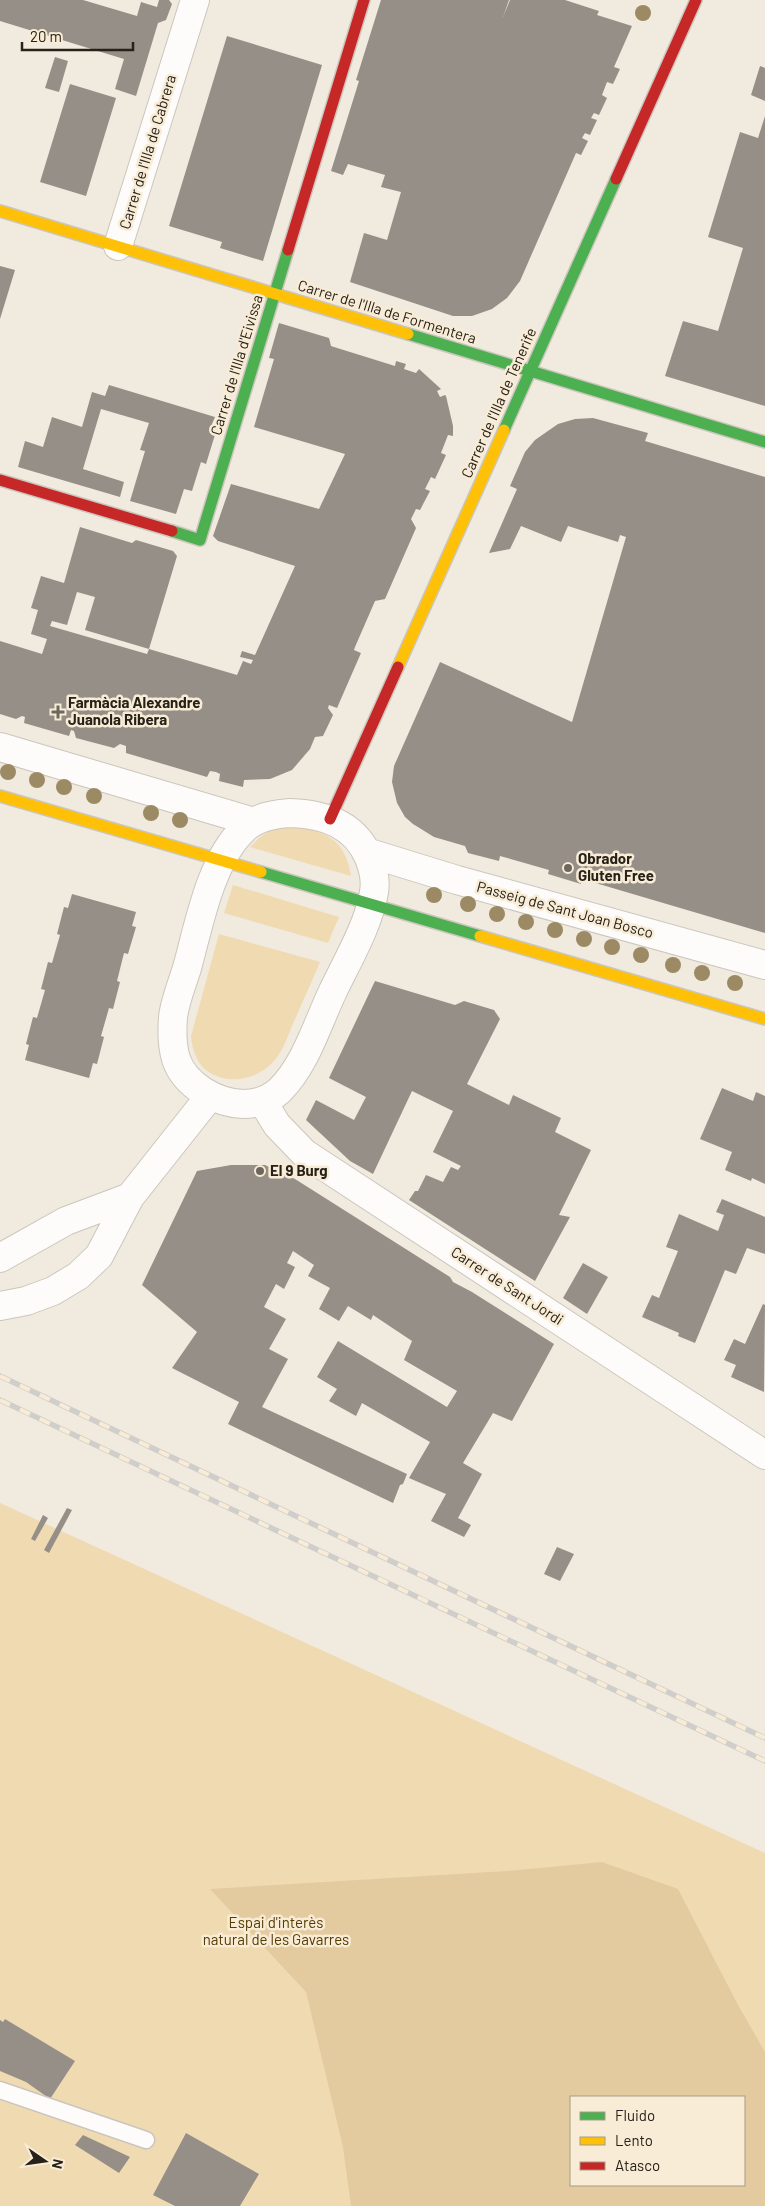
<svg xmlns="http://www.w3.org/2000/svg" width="765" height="2206" font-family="Barlow,sans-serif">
<rect width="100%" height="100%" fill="#f1eade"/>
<path fill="#f0dab2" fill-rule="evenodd" d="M 289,825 C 324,831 345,837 351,876 L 250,847 C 263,834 271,827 289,825 Z
M 233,885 L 339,917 L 328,943 L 224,913 Z
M 219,934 L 320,962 C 311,984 301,1005 292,1026 C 287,1038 282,1054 272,1063 C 258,1077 238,1083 219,1077 C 199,1070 193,1055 191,1036 Z
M 0,1503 L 765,1853 L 765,2206 L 0,2206 ZM 571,2097 L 744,2097 L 744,2185 L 571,2185 Z"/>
<path fill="#e3cb9f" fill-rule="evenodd" d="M 602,1862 L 678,1889 L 738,2005 L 765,2052 L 765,2206 L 351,2206 L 343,2147 L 306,1992 L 210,1889 L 507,1871 ZM 571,2097 L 744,2097 L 744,2185 L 571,2185 Z"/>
<path fill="#968f88" d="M 0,0 L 83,0 L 137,16 L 141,2 L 157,7 L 159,0 L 169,0 L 172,4 L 166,20 L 158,23 L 136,96 L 115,89 L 124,59 L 0,21 Z
M 381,0 L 509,0 L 503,17 L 510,0 L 565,0 L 599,11 L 597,15 L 632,26 L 614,67 L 620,69 L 613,84 L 607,82 L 602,95 L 607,98 L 599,115 L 594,113 L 591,118 L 597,120 L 590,135 L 585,133 L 582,138 L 588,141 L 581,155 L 576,153 L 520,281 L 507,298 L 492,309 L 472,316 L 453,316 L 350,282 L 364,233 L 387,240 L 401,192 L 381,187 L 385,175 L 348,164 L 343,175 L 331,171 L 359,81 L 356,80 Z
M 227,36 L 322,65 L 263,261 L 220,248 L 222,242 L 169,226 Z
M 55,57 L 68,61 L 59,92 L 45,88 Z
M 760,66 L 765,68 L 765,101 L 751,95 Z
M 70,84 L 116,98 L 86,196 L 40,182 Z
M 765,116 L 765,406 L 665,376 L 683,321 L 718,331 L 743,248 L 708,237 L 740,132 L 758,138 Z
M 0,266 L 15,270 L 0,319 Z
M 279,323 L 329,338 L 331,346 L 334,347 L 395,366 L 396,361 L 406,364 L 404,369 L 416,373 L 419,369 L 441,389 L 437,391 L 440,397 L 445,395 L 446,396 L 453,426 L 453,436 L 448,435 L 441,453 L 446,455 L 435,479 L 431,477 L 425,489 L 430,491 L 420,510 L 416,509 L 411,519 L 416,528 L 385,599 L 375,601 L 355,647 L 354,650 L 361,653 L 337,708 L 329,705 L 328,708 L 333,715 L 323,736 L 315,737 L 310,749 L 292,770 L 270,779 L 244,780 L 243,787 L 219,781 L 220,774 L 216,772 L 210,771 L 207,777 L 126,753 L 126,746 L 120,744 L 114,748 L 76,738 L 74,731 L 71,730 L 69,736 L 24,723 L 25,717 L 22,716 L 16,719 L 0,714 L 0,641 L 42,654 L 47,639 L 31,634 L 38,610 L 31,608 L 41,576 L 64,583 L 80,527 L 132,543 L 136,540 L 173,551 L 177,556 L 149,649 L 85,630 L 95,597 L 77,592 L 67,625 L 52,621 L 50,626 L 147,654 L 149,649 L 237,675 L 243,661 L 251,664 L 253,660 L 240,657 L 242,651 L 255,655 L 295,566 L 218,541 L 213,536 L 231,484 L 319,509 L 345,454 L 254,427 L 274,359 L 269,358 Z
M 109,385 L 215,417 L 212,424 L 218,425 L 206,464 L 201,462 L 192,491 L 184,489 L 176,514 L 130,501 L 145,451 L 140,450 L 149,423 L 101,409 L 83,469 L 124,482 L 120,497 L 18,467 L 25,441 L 43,447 L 52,417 L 82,427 L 92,392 L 105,396 Z
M 593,418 L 648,433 L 645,441 L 765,477 L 765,933 L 582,879 L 581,884 L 548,874 L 549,870 L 500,856 L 499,861 L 468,853 L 465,846 L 434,837 L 413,824 L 405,817 L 397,803 L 392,782 L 394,766 L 440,662 L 572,722 L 626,537 L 620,535 L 618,542 L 568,526 L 561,542 L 521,526 L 510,549 L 489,553 L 517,489 L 510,486 L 525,452 L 535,440 L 558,424 L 575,419 Z
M 72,894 L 136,912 L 132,926 L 136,927 L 128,954 L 124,953 L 117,981 L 120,982 L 113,1009 L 109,1008 L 101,1036 L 104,1037 L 97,1064 L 93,1063 L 89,1078 L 25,1060 L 29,1045 L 26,1044 L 33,1017 L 37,1018 L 45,990 L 41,989 L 48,962 L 52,963 L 60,935 L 57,934 L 64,907 L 68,908 Z
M 375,981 L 455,1005 L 464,1001 L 494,1010 L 500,1019 L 467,1084 L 509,1105 L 513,1095 L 561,1118 L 555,1132 L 591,1150 L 559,1215 L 570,1217 L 535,1281 L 409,1200 L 415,1191 L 418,1191 L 426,1175 L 443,1182 L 451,1167 L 458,1170 L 461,1166 L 433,1152 L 453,1111 L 412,1091 L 373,1174 L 350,1161 L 306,1120 L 316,1100 L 354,1120 L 366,1097 L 329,1078 Z
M 722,1088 L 753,1101 L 756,1092 L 765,1096 L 765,1184 L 752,1178 L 751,1181 L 725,1170 L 732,1152 L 700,1139 Z
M 231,1165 L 265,1165 L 295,1179 L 450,1277 L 453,1282 L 472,1292 L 554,1344 L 512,1421 L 493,1413 L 463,1463 L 482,1474 L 458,1518 L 471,1525 L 464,1537 L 431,1521 L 446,1494 L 409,1478 L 430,1442 L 362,1403 L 356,1416 L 329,1401 L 337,1389 L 317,1377 L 338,1341 L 447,1407 L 457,1391 L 404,1360 L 412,1341 L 373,1315 L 371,1320 L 348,1306 L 339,1321 L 319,1309 L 330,1288 L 308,1276 L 314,1265 L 293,1251 L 287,1263 L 295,1267 L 284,1289 L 276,1284 L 264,1307 L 286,1319 L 269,1349 L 288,1359 L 262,1407 L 407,1474 L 403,1484 L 400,1485 L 393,1503 L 228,1424 L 239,1402 L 172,1368 L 197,1332 L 142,1285 L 197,1171 Z
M 722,1199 L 765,1217 L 765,1254 L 747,1248 L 736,1274 L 725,1270 L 695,1343 L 678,1336 L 679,1333 L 642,1317 L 652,1295 L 659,1298 L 678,1251 L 666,1247 L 679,1214 L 718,1231 L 724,1215 L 716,1212 Z
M 583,1263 L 608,1277 L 587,1314 L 563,1298 Z
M 763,1304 L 765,1305 L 764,1392 L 731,1377 L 736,1365 L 724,1360 L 734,1339 L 745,1344 Z
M 67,1508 L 72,1510 L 49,1553 L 44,1550 Z
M 43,1515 L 48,1518 L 35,1541 L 31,1539 Z
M 557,1547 L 574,1554 L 560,1581 L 544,1574 Z
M 5,2019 L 75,2061 L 50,2099 L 26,2082 L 0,2071 L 0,2020 L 3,2022 Z
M 186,2133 L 259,2174 L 240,2206 L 175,2206 L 153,2195 Z
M 83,2135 L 130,2157 L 119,2173 L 75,2145 Z"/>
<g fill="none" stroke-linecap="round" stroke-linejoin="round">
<g stroke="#cbc6bd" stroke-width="19">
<path id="lane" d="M 0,2090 L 146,2140"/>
</g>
<g stroke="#cbc6bd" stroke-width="30">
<path id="street" d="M 118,246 L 195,0
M 0,747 L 254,822
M 290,813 C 324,814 355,824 369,858 C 373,868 376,881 374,892 C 369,925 346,963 332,993 C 317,1025 305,1066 279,1091 C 269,1100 256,1104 243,1104 C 217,1103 185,1086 176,1059 C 172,1046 172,1030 173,1017 C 175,1001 182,984 187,968 C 199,925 210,861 244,829 C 256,817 274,814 290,813 Z
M 366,852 L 457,880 L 765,965
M 263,1102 L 277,1125 L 304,1153 L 765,1455
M 0,1258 L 66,1221 L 130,1197
M 0,1306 L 26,1301 L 53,1291 L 78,1276 L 99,1256 L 130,1197 L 210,1096"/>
</g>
<g stroke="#cbc6bd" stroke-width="14">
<path id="fast" d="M 408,334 L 765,442
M 504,430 L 616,179
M 172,531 L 200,540 L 288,250
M 261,872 L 480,936"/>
</g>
<g stroke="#cbc6bd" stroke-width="14">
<path id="slow" d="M 0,211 L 408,334
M 398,667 L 504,430
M 0,796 L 261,872
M 480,936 L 765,1019"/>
</g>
<g stroke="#cbc6bd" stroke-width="14">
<path id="jam" d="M 616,179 L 696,0
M 288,250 L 364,0
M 0,480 L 172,531
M 330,819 L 398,667"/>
</g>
<use href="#lane" stroke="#fdfcfa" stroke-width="16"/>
<use href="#street" stroke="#fdfcfa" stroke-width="28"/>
<use href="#fast" stroke="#4caf50" stroke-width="11"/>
<use href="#slow" stroke="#ffc107" stroke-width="11"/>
<use href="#jam" stroke="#c62828" stroke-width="11"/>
<g stroke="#d0ceca" stroke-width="5.5">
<path id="rail" d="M 0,1376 L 765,1738
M 0,1400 L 765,1761"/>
</g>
<use href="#rail" stroke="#f9ecd6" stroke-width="4" stroke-dasharray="11" stroke-linecap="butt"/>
</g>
<g fill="#9c8a64">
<circle cx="643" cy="13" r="8"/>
<circle cx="8" cy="772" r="8"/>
<circle cx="37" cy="780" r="8"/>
<circle cx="64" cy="787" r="8"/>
<circle cx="94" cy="796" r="8"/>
<circle cx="151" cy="813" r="8"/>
<circle cx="180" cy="820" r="8"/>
<circle cx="434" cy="895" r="8"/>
<circle cx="468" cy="904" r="8"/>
<circle cx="497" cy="914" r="8"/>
<circle cx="526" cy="922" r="8"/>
<circle cx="555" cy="930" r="8"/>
<circle cx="584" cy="939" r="8"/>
<circle cx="612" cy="947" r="8"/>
<circle cx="641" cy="955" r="8"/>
<circle cx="673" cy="965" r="8"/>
<circle cx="702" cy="973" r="8"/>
<circle cx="735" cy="983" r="8"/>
</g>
<g fill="#6d675e" stroke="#f9ecd6" stroke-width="2">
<path d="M55.5 704.5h5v5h5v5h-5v5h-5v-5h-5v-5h5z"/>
<circle cx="568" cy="868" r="5"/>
<circle cx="260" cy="1171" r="5"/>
</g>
<g text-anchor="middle" stroke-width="5" stroke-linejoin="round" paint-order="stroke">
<g font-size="15" fill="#262119" stroke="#f9ecd6">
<text transform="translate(148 152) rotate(-73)" y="5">Carrer de l'Illa de Cabrera</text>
<text transform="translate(387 312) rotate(17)" y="5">Carrer de l'Illa de Formentera</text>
<text transform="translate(237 365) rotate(-73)" y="5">Carrer de l'Illa d'Eivissa</text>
<text transform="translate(499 403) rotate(-66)" y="5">Carrer de l'Illa de Tenerife</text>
<text transform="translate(565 910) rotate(15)" y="5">Passeig de Sant Joan Bosco</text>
<text transform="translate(507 1286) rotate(33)" y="5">Carrer de Sant Jordi</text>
</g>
<g font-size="15" font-weight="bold" fill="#262119" stroke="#f9ecd6" text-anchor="start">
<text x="68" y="708">Farmàcia Alexandre<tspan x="68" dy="17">Juanola Ribera</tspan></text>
<text x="578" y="864">Obrador<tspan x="578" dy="17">Gluten Free</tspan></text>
<text x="270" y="1176">El 9 Burg</text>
</g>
<g font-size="15" fill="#563c01" stroke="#f9ecd6">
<text x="276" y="1928">Espai d'interès<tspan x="276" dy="17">natural de les Gavarres</tspan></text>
</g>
</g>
<rect x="570" y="2096" width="175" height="90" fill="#f9ecd6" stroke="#a59b8a"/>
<rect x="580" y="2112" width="25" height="8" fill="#4caf50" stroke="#a59b8a"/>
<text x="615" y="2121" font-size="15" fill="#262119">Fluido</text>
<rect x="580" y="2137" width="25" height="8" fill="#ffc107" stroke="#a59b8a"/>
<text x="615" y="2146" font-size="15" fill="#262119">Lento</text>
<rect x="580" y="2162" width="25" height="8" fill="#c62828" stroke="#a59b8a"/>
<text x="615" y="2171" font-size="15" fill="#262119">Atasco</text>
<g transform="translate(45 2161) rotate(103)" stroke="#f9ecd6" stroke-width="4" paint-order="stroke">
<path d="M0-4L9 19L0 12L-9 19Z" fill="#262119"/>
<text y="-8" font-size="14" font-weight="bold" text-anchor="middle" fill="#262119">N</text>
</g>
<path d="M22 42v8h111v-8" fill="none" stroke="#262119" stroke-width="2.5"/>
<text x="30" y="42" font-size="15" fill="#262119" stroke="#f9ecd6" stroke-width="4" paint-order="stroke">20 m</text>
</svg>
